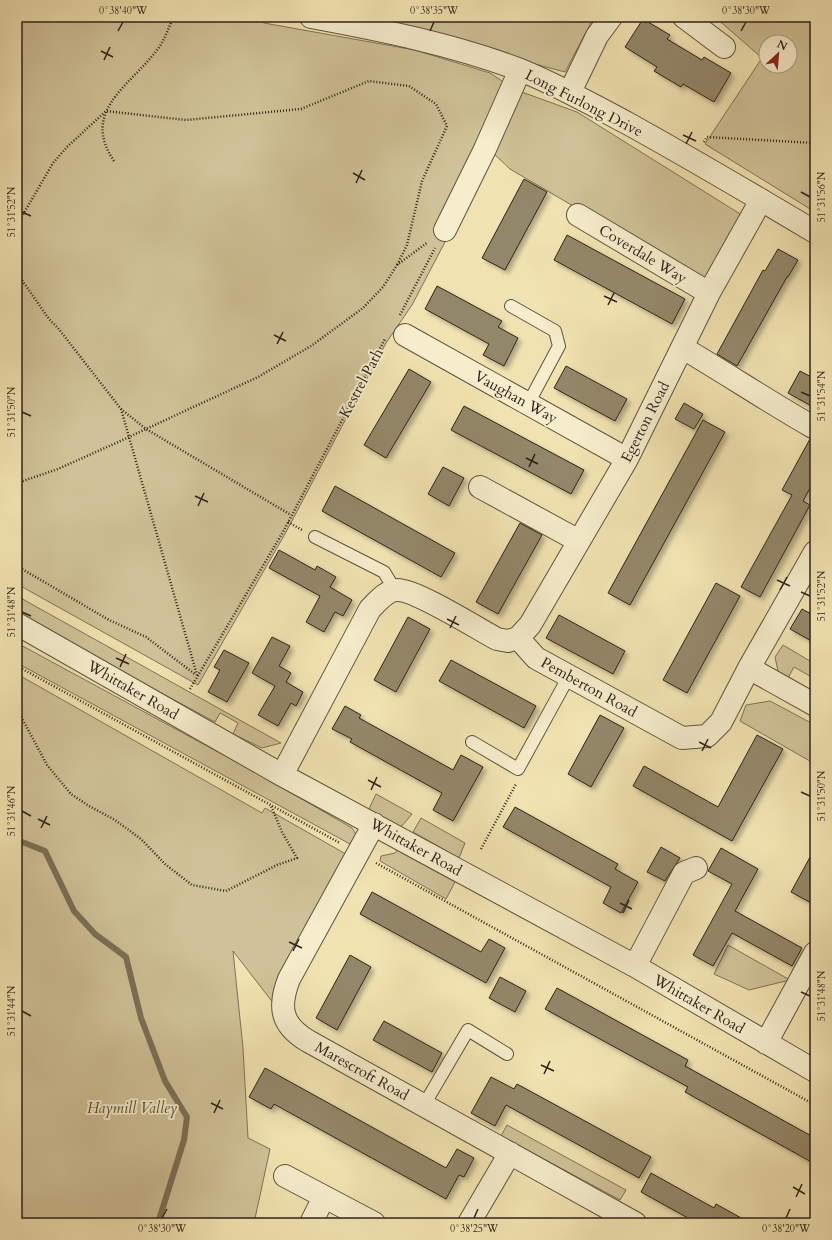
<svg xmlns="http://www.w3.org/2000/svg" width="832" height="1240" font-family="Cardo,serif">
<defs>
<filter id="shadow"><feDropShadow dx="3.5" dy="3.5" stdDeviation="2" flood-color="#0004"/></filter>
</defs>
<rect width="100%" height="100%" fill="#f1e3b1"/>
<filter id="stains"><feTurbulence type="fractalNoise" baseFrequency=".005" numOctaves="4"/><feColorMatrix values="0 0 0 0 .2 0 0 0 0 .09 0 0 0 0 .02 0 0 0 .5 -.17"/></filter>
<radialGradient id="worn" r=".72"><stop offset=".6" stop-color="#630" stop-opacity="0"/><stop offset="1" stop-color="#630" stop-opacity=".3"/></radialGradient>
<path fill="#d0c298" stroke="#7f725a" fill-rule="evenodd" d="M 17,17 L 247,17 L 264,23 L 415,50 L 490,73 L 508,85 L 435,231 L 445,242 L 412,305 L 386,343 L 285,534 L 198,685 L 17,584 Z
M 357,17 L 594,17 L 565,72 Z
M 715,17 L 815,17 L 815,212 L 705,144 L 762,58 ZM 766,42 L 790,42 L 790,66 L 766,66 Z
M 519,91 L 577,112 L 745,217 L 708,285 L 510,169 L 493,153 Z
M 17,596 L 281,743 L 262,748 L 233,734 L 238,723 L 220,713 L 215,722 L 17,615 Z
M 17,643 L 255,772 L 352,828 L 359,839 L 350,844 L 17,663 Z
M 783,645 L 815,664 L 815,679 L 794,667 L 787,680 L 778,671 L 775,657 Z
M 17,674 L 262,813 L 265,808 L 351,857 L 274,1004 L 233,951 L 243,1048 L 248,1138 L 270,1149 L 254,1223 L 17,1223 Z
M 770,701 L 815,725 L 815,764 L 740,721 L 746,705 Z
M 376,794 L 412,814 L 401,827 L 369,809 Z
M 421,818 L 465,843 L 459,858 L 413,832 Z
M 397,850 L 455,882 L 446,899 L 380,861 L 381,856 L 395,853 Z
M 728,945 L 790,980 L 749,990 L 714,974 Z
M 507,1125 L 626,1190 L 620,1200 L 501,1136 Z"/>
<g fill="none" stroke-linecap="round" stroke-linejoin="round">
<path stroke="#7b6f57" stroke-width="6" d="M 17,840 L 45,851 L 74,911 L 95,934 L 126,957 L 141,1018 L 165,1081 L 187,1117 L 184,1140 L 158,1223"/>
</g>
<path fill="#938769" stroke="#2e231c" filter="url(#shadow)" d="M 643,19 L 670,35 L 667,39 L 702,60 L 704,57 L 731,73 L 714,102 L 683,84 L 681,87 L 654,71 L 657,67 L 625,47 Z
M 524,179 L 547,192 L 505,270 L 482,258 Z
M 567,235 L 685,299 L 672,324 L 554,260 Z
M 778,249 L 798,260 L 788,277 L 787,277 L 737,366 L 717,354 L 763,270 L 765,271 Z
M 437,286 L 502,321 L 498,327 L 518,338 L 504,366 L 483,355 L 489,344 L 425,309 Z
M 566,366 L 627,399 L 615,421 L 554,388 Z
M 409,369 L 431,382 L 386,458 L 364,445 Z
M 800,371 L 815,379 L 815,408 L 788,393 Z
M 684,403 L 703,414 L 694,429 L 675,419 Z
M 464,406 L 584,470 L 571,494 L 451,430 Z
M 703,420 L 725,432 L 630,605 L 608,593 Z
M 810,439 L 815,439 L 815,479 L 803,501 L 810,505 L 760,597 L 741,587 L 792,495 L 782,490 Z
M 443,467 L 464,478 L 449,506 L 428,494 Z
M 335,486 L 455,553 L 441,577 L 322,511 Z
M 520,523 L 542,535 L 498,614 L 476,602 Z
M 279,550 L 315,570 L 317,566 L 336,577 L 330,587 L 352,600 L 343,616 L 335,612 L 324,632 L 306,622 L 320,596 L 269,568 Z
M 716,583 L 740,596 L 687,693 L 663,680 Z
M 802,609 L 815,616 L 815,643 L 790,629 Z
M 559,615 L 625,651 L 613,674 L 546,638 Z
M 408,617 L 430,629 L 396,692 L 374,680 Z
M 272,637 L 290,646 L 279,666 L 291,673 L 286,682 L 303,692 L 296,706 L 291,703 L 278,726 L 258,715 L 275,686 L 252,673 Z
M 224,650 L 249,663 L 227,702 L 208,692 L 220,670 L 214,667 Z
M 451,660 L 536,706 L 524,728 L 439,681 Z
M 345,706 L 361,715 L 359,718 L 453,770 L 461,755 L 483,767 L 453,821 L 433,810 L 442,793 L 350,742 L 352,739 L 332,729 Z
M 600,715 L 624,728 L 591,787 L 568,774 Z
M 757,735 L 783,749 L 732,841 L 633,786 L 644,766 L 718,807 Z
M 515,807 L 618,864 L 615,869 L 638,882 L 621,913 L 603,903 L 611,887 L 503,827 Z
M 661,847 L 680,858 L 665,881 L 647,872 Z
M 721,848 L 758,869 L 735,911 L 802,948 L 792,966 L 732,933 L 713,966 L 693,955 L 732,884 L 708,871 Z
M 815,848 L 815,905 L 791,892 Z
M 372,892 L 481,952 L 489,939 L 505,948 L 486,983 L 360,914 Z
M 350,955 L 371,967 L 337,1030 L 316,1018 Z
M 500,977 L 526,991 L 515,1012 L 489,998 Z
M 557,988 L 688,1060 L 685,1066 L 815,1138 L 815,1164 L 685,1092 L 688,1087 L 545,1009 Z
M 384,1021 L 442,1053 L 432,1072 L 373,1040 Z
M 265,1068 L 446,1168 L 457,1149 L 474,1158 L 464,1177 L 459,1175 L 446,1199 L 274,1104 L 271,1109 L 249,1097 Z
M 491,1077 L 514,1089 L 517,1084 L 651,1157 L 639,1178 L 506,1105 L 495,1126 L 471,1113 Z
M 651,1173 L 714,1208 L 716,1204 L 750,1223 L 697,1223 L 641,1192 Z"/>
<g fill="none" stroke-linecap="round" stroke-linejoin="round">
<g stroke="#5f5341" stroke-width="14">
<path id="service" d="M 511,306 L 555,331 L 559,346 L 528,404
M 315,537 L 384,572 L 395,590
M 472,742 L 518,769 L 569,676
M 424,1105 L 468,1030 L 507,1054"/>
</g>
<g stroke="#5f5341" stroke-width="24">
<path id="minor" d="M 684,17 L 724,47
M 570,92 L 597,36 L 611,17
M 578,215 L 709,293
M 445,230 L 485,149 L 520,70
M 405,335 L 627,459
M 683,348 C 727,374 769,402 813,427
M 480,487 L 579,541
M 17,624 L 282,775 L 635,966 L 815,1071
M 518,638 L 530,625 L 627,459 L 709,293 L 761,200
M 749,668 L 815,705
M 282,775 L 370,609 C 377,602 387,590 397,590 C 415,589 478,629 497,639 L 508,641 L 518,638 L 536,658 L 682,738 L 707,736 L 721,722 L 749,668 L 815,552
M 374,824 L 289,979 C 278,1007 281,1025 308,1041 L 635,1223
M 635,966 L 684,873 L 696,868
M 766,1043 L 815,953
M 285,1176 L 374,1223
M 311,1223 L 324,1197
M 469,1223 L 510,1153"/>
</g>
<g stroke="#5f5341" stroke-width="24">
<path id="tertiary" d="M 311,17 C 381,30 451,44 518,69 C 556,84 591,104 627,123 C 690,158 753,195 815,232"/>
</g>
<path stroke="#2e231c" stroke-width="2.5" stroke-dasharray="1 2" stroke-linecap="butt" d="M 704,142 L 707,137 L 815,143
M 114,161 C 80,111 130,86 157,50 C 165,40 168,28 174,17
M 17,225 L 53,163 L 67,147 L 106,111 L 186,120 L 301,109 L 369,81 L 409,86 L 436,104 L 447,126 L 422,181 L 407,245 L 397,265
M 17,273 L 49,319 L 58,328 L 121,409 L 146,429 L 291,515
M 400,315 L 435,248
M 121,409 L 197,675
M 17,483 L 58,469 L 116,443 L 258,377 L 311,346 L 363,308 L 383,287 L 397,265 L 428,242
M 288,522 L 302,530
M 17,566 L 109,620 L 146,637 L 196,675
M 17,666 L 340,843
M 190,689 L 283,532 L 385,339
M 17,709 L 47,765 L 71,794 L 89,806 L 115,820 L 141,839 L 165,864 L 192,885 L 226,891 L 277,865 L 297,858 L 282,832 L 271,806
M 481,849 L 516,784
M 376,863 L 815,1105"/>
<use href="#service" stroke="#f6edcc" stroke-width="12"/>
<use href="#minor" stroke="#f6edcc" stroke-width="22"/>
<use href="#tertiary" stroke="#f6edcc" stroke-width="22"/>
</g>
<path fill="none" stroke="#2e231c" stroke-width="1.5" d="M 118,31 L 123,22M 430,31 L 434,22M 741,31 L 746,22M 101,51 L 113,57M 104,60 L 110,47M 683,135 L 696,141M 686,144 L 692,132M 353,173 L 365,180M 356,183 L 362,170M 801,192 L 810,197M 22,212 L 31,216M 604,296 L 617,302M 608,305 L 614,293M 274,335 L 286,341M 277,344 L 283,332M 801,392 L 810,396M 22,412 L 31,416M 526,458 L 538,464M 529,467 L 535,454M 195,496 L 208,502M 198,506 L 204,493M 777,580 L 790,586M 780,590 L 787,577M 801,592 L 810,596M 22,612 L 31,616M 447,619 L 459,625M 450,628 L 456,616M 116,658 L 129,664M 120,667 L 126,654M 699,742 L 711,748M 702,751 L 708,739M 368,780 L 381,787M 371,790 L 377,777M 801,792 L 810,796M 22,811 L 31,816M 38,819 L 50,825M 41,828 L 47,816M 620,903 L 632,909M 623,913 L 629,900M 289,942 L 302,948M 293,951 L 299,939M 801,992 L 810,996M 22,1011 L 31,1016M 541,1065 L 554,1071M 544,1074 L 550,1061M 211,1103 L 223,1109M 214,1113 L 220,1100M 793,1187 L 805,1194M 796,1197 L 802,1184M 162,1218 L 167,1209M 474,1218 L 478,1209M 786,1218 L 790,1209"/>
<g text-anchor="middle" stroke-width="4" stroke-linejoin="round" paint-order="stroke">
<g font-size="15" fill="#2e231c" stroke="#f6edcc">
<text transform="translate(584 103) rotate(27)" y="5">Long Furlong Drive</text>
<text transform="translate(643 254) rotate(31)" y="5">Coverdale Way</text>
<text transform="translate(361 383) rotate(-62)" y="5">Kestrel Path</text>
<text transform="translate(516 397) rotate(29)" y="5">Vaughan Way</text>
<text transform="translate(645 422) rotate(-63)" y="5">Egerton Road</text>
<text transform="translate(589 687) rotate(29)" y="5">Pemberton Road</text>
<text transform="translate(133 690) rotate(30)" y="5">Whittaker Road</text>
<text transform="translate(416 847) rotate(29)" y="5">Whittaker Road</text>
<text transform="translate(699 1004) rotate(30)" y="5">Whittaker Road</text>
<text transform="translate(362 1071) rotate(29)" y="5">Marescroft Road</text>
</g>
<g font-size="15" font-style="italic" fill="#564b3b" stroke="#f6edcc">
<text x="132" y="1113">Haymill Valley</text>
</g>
</g>
<rect width="832" height="1240" fill="none" stroke="#f1e3b1" stroke-width="44"/>
<g transform="translate(778 54) rotate(26)"><circle r="19" fill="#f6edcc" stroke="#a69c86"/>
<path d="M0-3L7 15L0 10L-7 15Z" fill="#8f2418"/>
<text y="-6" font-size="11" font-weight="bold" text-anchor="middle" fill="#2e231c">N</text>
</g>
<rect x="22" y="22" width="788" height="1196" fill="none" stroke="#2e231c" stroke-width="1.5"/>
<g font-size="10" text-anchor="middle" fill="#2e231c">
<text x="123" y="14">0°38'40"W</text>
<text x="434" y="14">0°38'35"W</text>
<text x="746" y="14">0°38'30"W</text>
<text transform="translate(821 197) rotate(-90)" y="4">51°31'56"N</text>
<text transform="translate(11 212) rotate(-90)" y="4">51°31'52"N</text>
<text transform="translate(821 396) rotate(-90)" y="4">51°31'54"N</text>
<text transform="translate(11 412) rotate(-90)" y="4">51°31'50"N</text>
<text transform="translate(821 596) rotate(-90)" y="4">51°31'52"N</text>
<text transform="translate(11 612) rotate(-90)" y="4">51°31'48"N</text>
<text transform="translate(821 796) rotate(-90)" y="4">51°31'50"N</text>
<text transform="translate(11 811) rotate(-90)" y="4">51°31'46"N</text>
<text transform="translate(821 996) rotate(-90)" y="4">51°31'48"N</text>
<text transform="translate(11 1011) rotate(-90)" y="4">51°31'44"N</text>
<text x="162" y="1232">0°38'30"W</text>
<text x="474" y="1232">0°38'25"W</text>
<text x="786" y="1232">0°38'20"W</text>
</g>
<rect width="100%" height="100%" filter="url(#stains)"/>
<rect width="100%" height="100%" fill="url(#worn)"/>
</svg>
